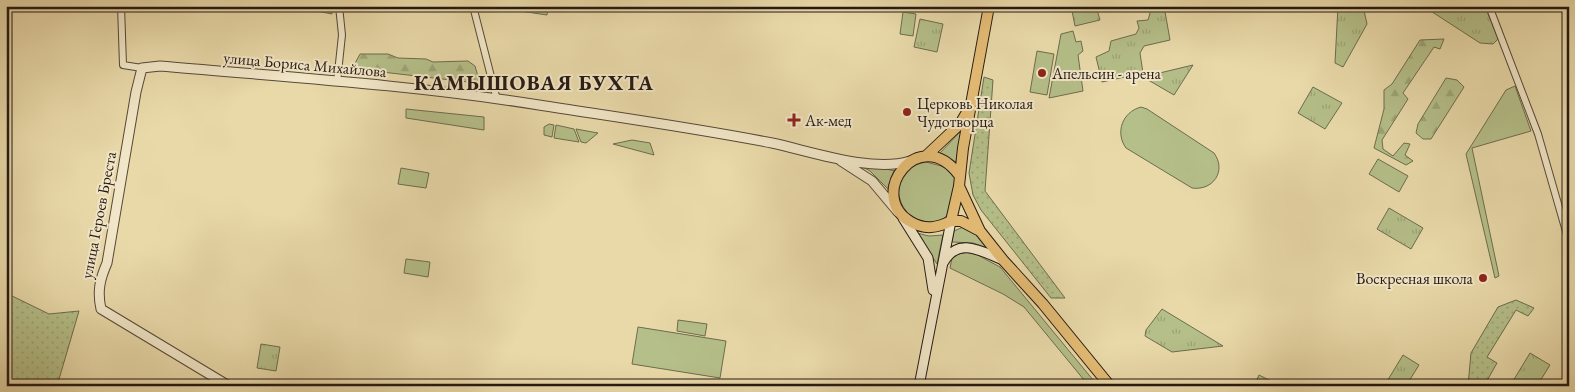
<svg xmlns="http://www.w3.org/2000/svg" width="1575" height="392" font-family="'EB Garamond',serif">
<defs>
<pattern id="forest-firs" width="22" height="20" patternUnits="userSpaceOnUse" patternTransform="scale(1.25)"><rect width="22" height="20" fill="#b5bf89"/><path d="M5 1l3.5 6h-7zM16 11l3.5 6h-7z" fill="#9ca475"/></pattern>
<pattern id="park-tufts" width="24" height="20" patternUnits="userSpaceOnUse" patternTransform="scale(1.25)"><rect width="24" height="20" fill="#b5bf89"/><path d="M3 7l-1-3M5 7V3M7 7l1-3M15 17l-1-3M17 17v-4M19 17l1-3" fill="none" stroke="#9ca475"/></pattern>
<pattern id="garden-dots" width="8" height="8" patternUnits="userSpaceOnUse" patternTransform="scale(1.25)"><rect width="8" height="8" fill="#b5bf89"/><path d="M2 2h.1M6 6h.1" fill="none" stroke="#9ca475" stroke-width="1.8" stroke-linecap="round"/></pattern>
</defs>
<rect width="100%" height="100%" fill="#e9d9a9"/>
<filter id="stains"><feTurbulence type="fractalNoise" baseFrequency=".004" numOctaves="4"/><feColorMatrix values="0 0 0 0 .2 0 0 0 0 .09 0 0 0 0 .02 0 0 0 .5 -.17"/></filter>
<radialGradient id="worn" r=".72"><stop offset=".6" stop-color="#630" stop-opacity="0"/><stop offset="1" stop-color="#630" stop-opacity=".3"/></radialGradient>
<path fill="#b5bf89" stroke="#6d6c4e" d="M 520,6 L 548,6 L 547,15 L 520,11 Z
M 903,12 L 916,14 L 913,36 L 900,34 Z
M 1073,31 L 1076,42 L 1081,41 L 1083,51 L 1078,55 L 1083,91 L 1049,98 L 1061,34 Z
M 1037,51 L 1054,54 L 1047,95 L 1030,92 Z
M 1515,86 L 1531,131 L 1472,148 L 1499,276 L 1495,278 L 1466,154 L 1506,90 Z
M 1141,107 L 1147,109 L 1214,153 C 1227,171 1213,191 1192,188 L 1126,148 C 1115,133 1122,112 1141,107 Z
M 406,109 L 484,117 L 484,130 L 406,118 Z
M 549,124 L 554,125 L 552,137 L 544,135 L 544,127 Z
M 556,125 L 574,129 L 579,142 L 554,138 Z
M 576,129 L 598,133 L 586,143 L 581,142 Z
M 962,130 L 956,162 L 939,154 Z
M 632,140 L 650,143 L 654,155 L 613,144 Z
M 1378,159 L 1408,176 L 1399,192 L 1369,174 Z
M 926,162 L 945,167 L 957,181 C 955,190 954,207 948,214 C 918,251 866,175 926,162 Z
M 857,164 L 896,171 L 888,189 L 870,171 Z
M 401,168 L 429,173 L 426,188 L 398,184 Z
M 963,227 L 976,234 L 990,249 L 973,243 L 952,242 L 954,231 Z
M 917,233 L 929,236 L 943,235 L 937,264 Z
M 961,252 L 974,253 L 1000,267 L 1098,386 L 1089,386 L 1024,307 L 1003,294 L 950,268 L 952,258 Z
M 406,259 L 430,262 L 428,277 L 404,273 Z
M 678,320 L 707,324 L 705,336 L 677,331 Z
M 638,327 L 726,341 L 720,378 L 632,364 Z"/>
<path fill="url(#forest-firs)" stroke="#6d6c4e" d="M 1444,39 L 1440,49 L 1434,47 L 1403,93 L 1408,99 L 1382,140 L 1383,149 L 1393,156 L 1404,143 L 1410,144 L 1405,155 L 1413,161 L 1406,165 L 1374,148 L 1384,109 L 1384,90 L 1392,84 L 1420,40 Z
M 360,54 L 388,54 L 398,58 L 426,59 L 433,62 L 468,61 L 475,66 L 479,80 L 477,83 L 356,69 L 353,67 Z
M 1446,78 L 1457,80 L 1464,87 L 1431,139 L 1423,139 L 1416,133 L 1418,124 Z"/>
<path fill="url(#park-tufts)" stroke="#6d6c4e" d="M 290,6 L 332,6 L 332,14 Z
M 1091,6 L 1096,6 L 1100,20 L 1075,26 L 1072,11 Z
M 1152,6 L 1164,6 L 1170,40 L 1144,46 L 1140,53 L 1143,73 L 1102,82 L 1096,57 L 1109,51 L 1111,41 L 1136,34 L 1139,28 L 1137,21 L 1148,20 Z
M 1338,6 L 1363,6 L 1367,24 L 1343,67 L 1335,63 Z
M 1423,6 L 1485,6 L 1498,39 L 1493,44 L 1480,43 Z
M 920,19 L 943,24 L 937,52 L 914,47 Z
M 1193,65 L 1174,95 L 1143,77 Z
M 1313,87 L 1342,103 L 1325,129 L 1298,113 Z
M 1389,208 L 1423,228 L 1411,249 L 1377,229 Z
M 1162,309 L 1223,346 L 1172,352 L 1145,336 L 1146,330 Z
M 261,344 L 280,347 L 276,371 L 257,368 Z
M 1530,353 L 1550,365 L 1537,386 L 1510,386 Z
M 1403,355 L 1419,365 L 1406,386 L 1391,386 L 1386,383 Z
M 1259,375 L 1281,386 L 1254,386 Z"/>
<path fill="url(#garden-dots)" stroke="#6d6c4e" d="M 984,77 L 993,80 L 985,191 L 1065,298 L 1051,298 L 981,210 L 973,195 L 969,173 Z
M 6,293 L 49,314 L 79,311 L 57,386 L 6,386 Z
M 1516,300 L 1534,308 L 1528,316 L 1516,310 L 1487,357 L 1497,363 L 1484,386 L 1468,386 L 1471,353 L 1498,307 Z"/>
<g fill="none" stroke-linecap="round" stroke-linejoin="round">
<g stroke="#564939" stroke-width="8">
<path id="minor" d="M 121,6 L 123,65 L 142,68
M 473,6 L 497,100
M 1489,6 L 1538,134 L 1569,242
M 337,82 L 342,35 L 339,6"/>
</g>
<g stroke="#564939" stroke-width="11">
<path id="tertiary" d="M 841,161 L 872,181 L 898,212
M 229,386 L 101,309 C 97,291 100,279 107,263 L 136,92 L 142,68 L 160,66 C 286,77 413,85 539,105 C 616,117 695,128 772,143 C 810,151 872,173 910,161"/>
</g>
<g stroke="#251914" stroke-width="11">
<path id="secondary" d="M 903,218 L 928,258 L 933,290
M 943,263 C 958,236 981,251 1003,260
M 919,386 L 951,221"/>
</g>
<g stroke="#251914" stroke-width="12">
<path id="primary" d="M 989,6 L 963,148 L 959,186 L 980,231 L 1003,260 L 1043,304 L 1110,386
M 926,156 L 960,124 L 967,112
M 959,175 C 919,122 865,196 911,222 C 925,230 937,228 951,221 L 959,186
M 951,221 L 961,221 L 980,231"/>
</g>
<use href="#minor" stroke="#f1e6c7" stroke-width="6"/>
<use href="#tertiary" stroke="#f1e6c7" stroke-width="9"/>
<use href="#secondary" stroke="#f1e6c7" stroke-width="9"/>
<use href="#primary" stroke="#e4bc74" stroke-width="10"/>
</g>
<g fill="#8f2418" stroke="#f1e6c7" stroke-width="2">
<circle cx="1042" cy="73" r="5"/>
<circle cx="907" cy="112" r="5"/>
<path d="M791.5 112.5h5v5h5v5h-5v5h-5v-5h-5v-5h5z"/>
<circle cx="1483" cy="278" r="5"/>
</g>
<g text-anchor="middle" stroke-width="4" stroke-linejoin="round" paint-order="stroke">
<g font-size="16" fill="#251914" stroke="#f1e6c7">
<text transform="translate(305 64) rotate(5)" y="6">улица Бориса Михайлова</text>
<text transform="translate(98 215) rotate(-79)" y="6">улица Героев Бреста</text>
</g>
<g font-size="16" fill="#251914" stroke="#f1e6c7" text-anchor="start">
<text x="1052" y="79">Апельсин - арена</text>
<text x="917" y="109">Церковь Николая<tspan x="917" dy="18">Чудотворца</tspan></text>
<text x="805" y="126">Ак-мед</text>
<text x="1473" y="284" text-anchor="end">Воскресная школа</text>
</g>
<g font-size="21" font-weight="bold" letter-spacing="1" fill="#251914" stroke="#f1e6c7">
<text x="534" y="90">КАМЫШОВАЯ БУХТА</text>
</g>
</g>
<rect width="1575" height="392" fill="none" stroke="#e9d9a9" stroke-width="25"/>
<rect x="8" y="8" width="1560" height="377" fill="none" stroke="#251914" stroke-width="2.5"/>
<rect x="12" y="12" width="1550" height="367" fill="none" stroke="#251914"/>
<rect width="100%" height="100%" filter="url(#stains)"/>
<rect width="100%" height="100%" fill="url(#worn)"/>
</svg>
